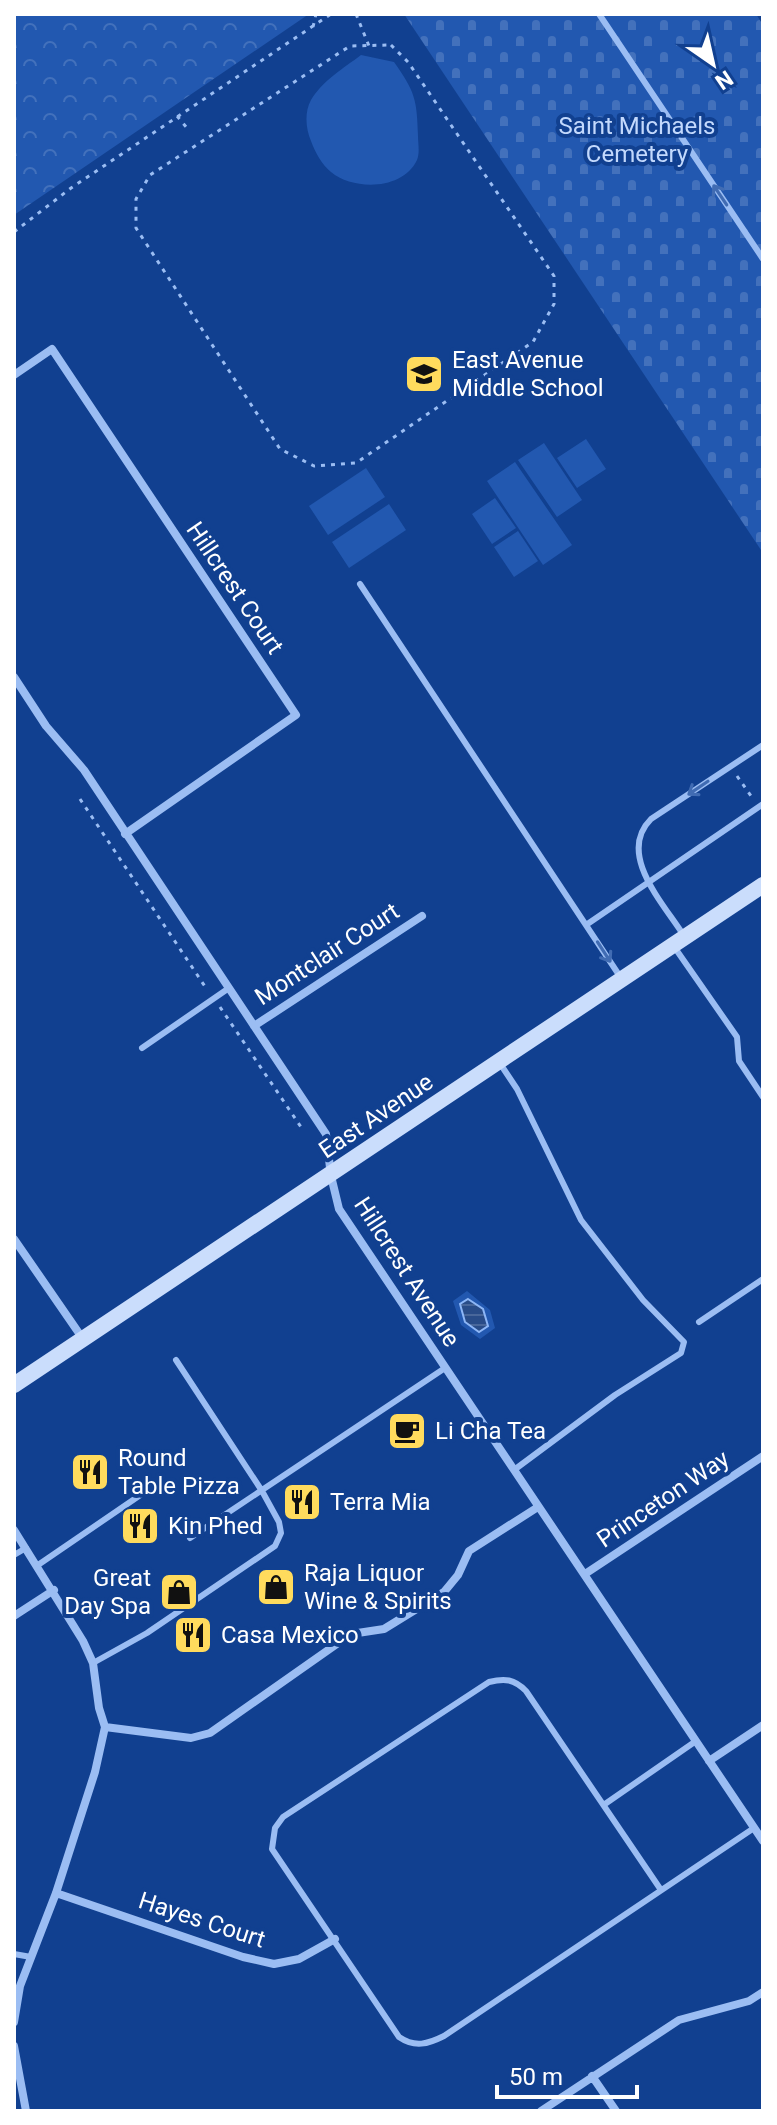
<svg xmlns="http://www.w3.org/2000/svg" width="777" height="2125" font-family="Roboto,sans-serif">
<defs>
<pattern id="forest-crowns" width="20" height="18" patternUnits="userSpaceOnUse" patternTransform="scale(2)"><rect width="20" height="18" fill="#2258b0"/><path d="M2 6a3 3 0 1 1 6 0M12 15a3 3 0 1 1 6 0" fill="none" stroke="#4371bc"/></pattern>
<pattern id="cemetery-stones" width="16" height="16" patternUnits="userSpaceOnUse" patternTransform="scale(2)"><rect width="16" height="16" fill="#2258b0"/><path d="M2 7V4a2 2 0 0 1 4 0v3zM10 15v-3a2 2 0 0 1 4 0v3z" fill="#4371bc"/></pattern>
<pattern id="water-rules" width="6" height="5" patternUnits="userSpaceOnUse" patternTransform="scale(2)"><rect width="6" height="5" fill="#294c88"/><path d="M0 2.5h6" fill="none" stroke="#49679a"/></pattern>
</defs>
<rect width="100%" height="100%" fill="#114090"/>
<path fill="url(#forest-crowns)" d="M 14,14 L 309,14 L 14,215 Z"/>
<path fill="url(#cemetery-stones)" d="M 404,14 L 756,14 L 763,25 L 763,553 Z"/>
<path fill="#2258b0" d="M 361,55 L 394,62 C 415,92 417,99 418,136 C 418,143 420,153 417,160 C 403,190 354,191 331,172 C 322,165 315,152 311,141 C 306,129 304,113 311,100 C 322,81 344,68 361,55 Z
M 586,439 L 606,469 L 577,488 L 557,458 Z
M 544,443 L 582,500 L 557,517 L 518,460 Z
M 515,462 L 572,545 L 543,565 L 487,481 Z
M 366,468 L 385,497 L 328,535 L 309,506 Z
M 495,498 L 516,528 L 492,544 L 472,514 Z
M 389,504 L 406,530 L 349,568 L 332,542 Z
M 518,531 L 538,561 L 514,577 L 494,547 Z
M 467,1291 L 490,1310 L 495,1328 L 480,1339 L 461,1325 L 453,1301 Z"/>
<path fill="url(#water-rules)" stroke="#8db6f6" stroke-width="2" d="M 468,1299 L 483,1309 L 488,1326 L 479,1332 L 465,1322 L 460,1304 Z"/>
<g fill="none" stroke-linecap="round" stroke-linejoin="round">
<path stroke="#9bbdf3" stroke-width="3" stroke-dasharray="4 6" stroke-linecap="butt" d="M 356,14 L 369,46
M 313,27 L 316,14
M 391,45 L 408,62 L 554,276 L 554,304 L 533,342 L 356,463 L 314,466 L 280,449 L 136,228 L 136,199 L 150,175 L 350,46 Z
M 177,116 L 187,128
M 14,232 L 71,188 L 331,14
M 737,776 L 751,796
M 80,799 L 206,988
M 220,1007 L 303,1130"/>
<path stroke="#9bbdf3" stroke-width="6" d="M 599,14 L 763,259
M 360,584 L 621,978
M 586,925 L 763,804
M 684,936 C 664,904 616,854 651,819 L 763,745
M 675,948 L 737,1037 L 739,1061 L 763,1097
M 142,1048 L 229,988
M 499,1062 L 517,1089 L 581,1220 L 643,1300 L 684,1342 L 681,1353 L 615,1395 L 514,1470
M 699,1322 L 763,1279
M 190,1538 L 445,1368
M 14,1555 L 26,1548
M 38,1565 L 155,1485
M 93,1663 L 147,1633 L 275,1546 L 281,1533 L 279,1522 L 262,1491 L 176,1360
M 605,1804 L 696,1741
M 661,1890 L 526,1691 C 514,1679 505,1678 489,1682 L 283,1817 L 275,1828 L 272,1849 L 399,2037 C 415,2048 428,2044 444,2036 L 754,1828
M 14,1954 L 31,1957"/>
<path stroke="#9bbdf3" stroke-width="8" d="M 14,375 L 52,349 L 296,715 L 125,834
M 14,677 L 46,726 L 84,770 L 326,1134 L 331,1176 L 339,1209 L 763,1841
M 254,1026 L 422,916
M 14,1239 L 83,1339
M 14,1530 L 83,1641 L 93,1663 L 99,1708 L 105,1727 L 95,1772 L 56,1893 L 20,1986 L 14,2022
M 585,1574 L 763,1456
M 14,1616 L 54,1590
M 105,1727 L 191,1738 L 210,1733 L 351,1634 L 384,1629 L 444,1592 L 458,1575 L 469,1551 L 538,1507
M 709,1761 L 763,1725
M 56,1893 L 243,1957 L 274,1964 L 299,1959 L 335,1939
M 14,2046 L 26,2111
M 592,2076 L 616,2111
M 541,2111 L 679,2020 L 749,2001 L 763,1992"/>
<path stroke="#caddfc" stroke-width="16" d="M 14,1385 L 763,885"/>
</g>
<defs><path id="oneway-shaft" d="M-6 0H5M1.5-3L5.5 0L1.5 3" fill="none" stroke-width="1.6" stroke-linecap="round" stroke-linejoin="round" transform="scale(2)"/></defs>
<g stroke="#416cb3">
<use href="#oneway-shaft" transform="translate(720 195) rotate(-124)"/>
<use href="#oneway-shaft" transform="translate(698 788) rotate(146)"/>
<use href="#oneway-shaft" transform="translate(604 952) rotate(57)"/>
</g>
<defs>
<g id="school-square" transform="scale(2)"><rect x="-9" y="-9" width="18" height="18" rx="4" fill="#ffdb5d" stroke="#114090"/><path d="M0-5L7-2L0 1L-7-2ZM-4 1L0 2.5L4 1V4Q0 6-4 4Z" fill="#111"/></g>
<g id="cafe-square" transform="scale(2)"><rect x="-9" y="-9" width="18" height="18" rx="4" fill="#ffdb5d" stroke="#114090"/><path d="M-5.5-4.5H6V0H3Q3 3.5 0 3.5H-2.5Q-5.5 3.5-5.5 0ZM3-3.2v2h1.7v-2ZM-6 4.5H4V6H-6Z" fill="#111"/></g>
<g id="restaurant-square" transform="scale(2)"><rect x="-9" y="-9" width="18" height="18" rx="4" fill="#ffdb5d" stroke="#114090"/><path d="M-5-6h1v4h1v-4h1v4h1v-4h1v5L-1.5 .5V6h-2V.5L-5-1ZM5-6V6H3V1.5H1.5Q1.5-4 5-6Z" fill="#111"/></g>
<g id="shop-square" transform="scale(2)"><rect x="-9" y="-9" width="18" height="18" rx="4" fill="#ffdb5d" stroke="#114090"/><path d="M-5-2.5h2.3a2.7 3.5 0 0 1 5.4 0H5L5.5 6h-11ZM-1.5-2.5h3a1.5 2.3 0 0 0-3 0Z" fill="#111"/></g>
</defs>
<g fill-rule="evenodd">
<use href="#school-square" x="424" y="374"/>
<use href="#cafe-square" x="407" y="1431"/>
<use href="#restaurant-square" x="90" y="1472"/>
<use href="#restaurant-square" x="302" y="1502"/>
<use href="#restaurant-square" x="140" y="1526"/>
<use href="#shop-square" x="276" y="1587"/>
<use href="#shop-square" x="179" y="1592"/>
<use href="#restaurant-square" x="193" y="1635"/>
</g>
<g text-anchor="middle" stroke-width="8" stroke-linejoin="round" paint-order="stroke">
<g font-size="24" fill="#c3d9fd" stroke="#114090">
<text x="637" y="134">Saint Michaels<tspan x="637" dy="28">Cemetery</tspan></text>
</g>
<g font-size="24" fill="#fff" stroke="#114090" text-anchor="start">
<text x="452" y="368">East Avenue<tspan x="452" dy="28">Middle School</tspan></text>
<text x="435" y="1439">Li Cha Tea</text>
<text x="118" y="1466">Round<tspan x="118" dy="28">Table Pizza</tspan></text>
<text x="330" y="1510">Terra Mia</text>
<text x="168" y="1534">Kin Phed</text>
<text x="304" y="1581">Raja Liquor<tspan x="304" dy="28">Wine &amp; Spirits</tspan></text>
<text x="151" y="1586" text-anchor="end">Great<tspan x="151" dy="28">Day Spa</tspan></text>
<text x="221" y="1643">Casa Mexico</text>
</g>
<g font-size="24" fill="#fff" stroke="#114090">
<text transform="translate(235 588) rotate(56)" y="8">Hillcrest Court</text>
<text transform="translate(327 954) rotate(-33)" y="8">Montclair Court</text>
<text transform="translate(376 1116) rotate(-34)" y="8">East Avenue</text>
<text transform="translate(407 1272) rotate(57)" y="8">Hillcrest Avenue</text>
<text transform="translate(663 1499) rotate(-34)" y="8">Princeton Way</text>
<text transform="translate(202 1920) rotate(18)" y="8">Hayes Court</text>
</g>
</g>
<rect width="777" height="2125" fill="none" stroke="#ffffff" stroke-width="32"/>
<g transform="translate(713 64) rotate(146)" stroke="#114090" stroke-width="6" paint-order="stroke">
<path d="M0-6L14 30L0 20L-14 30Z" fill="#ffffff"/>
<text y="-12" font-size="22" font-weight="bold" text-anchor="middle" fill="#ffffff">N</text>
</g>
<path d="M497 2085v12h140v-12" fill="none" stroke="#ffffff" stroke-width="4"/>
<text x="509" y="2085" font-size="24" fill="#ffffff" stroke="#114090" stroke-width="6" paint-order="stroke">50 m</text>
</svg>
